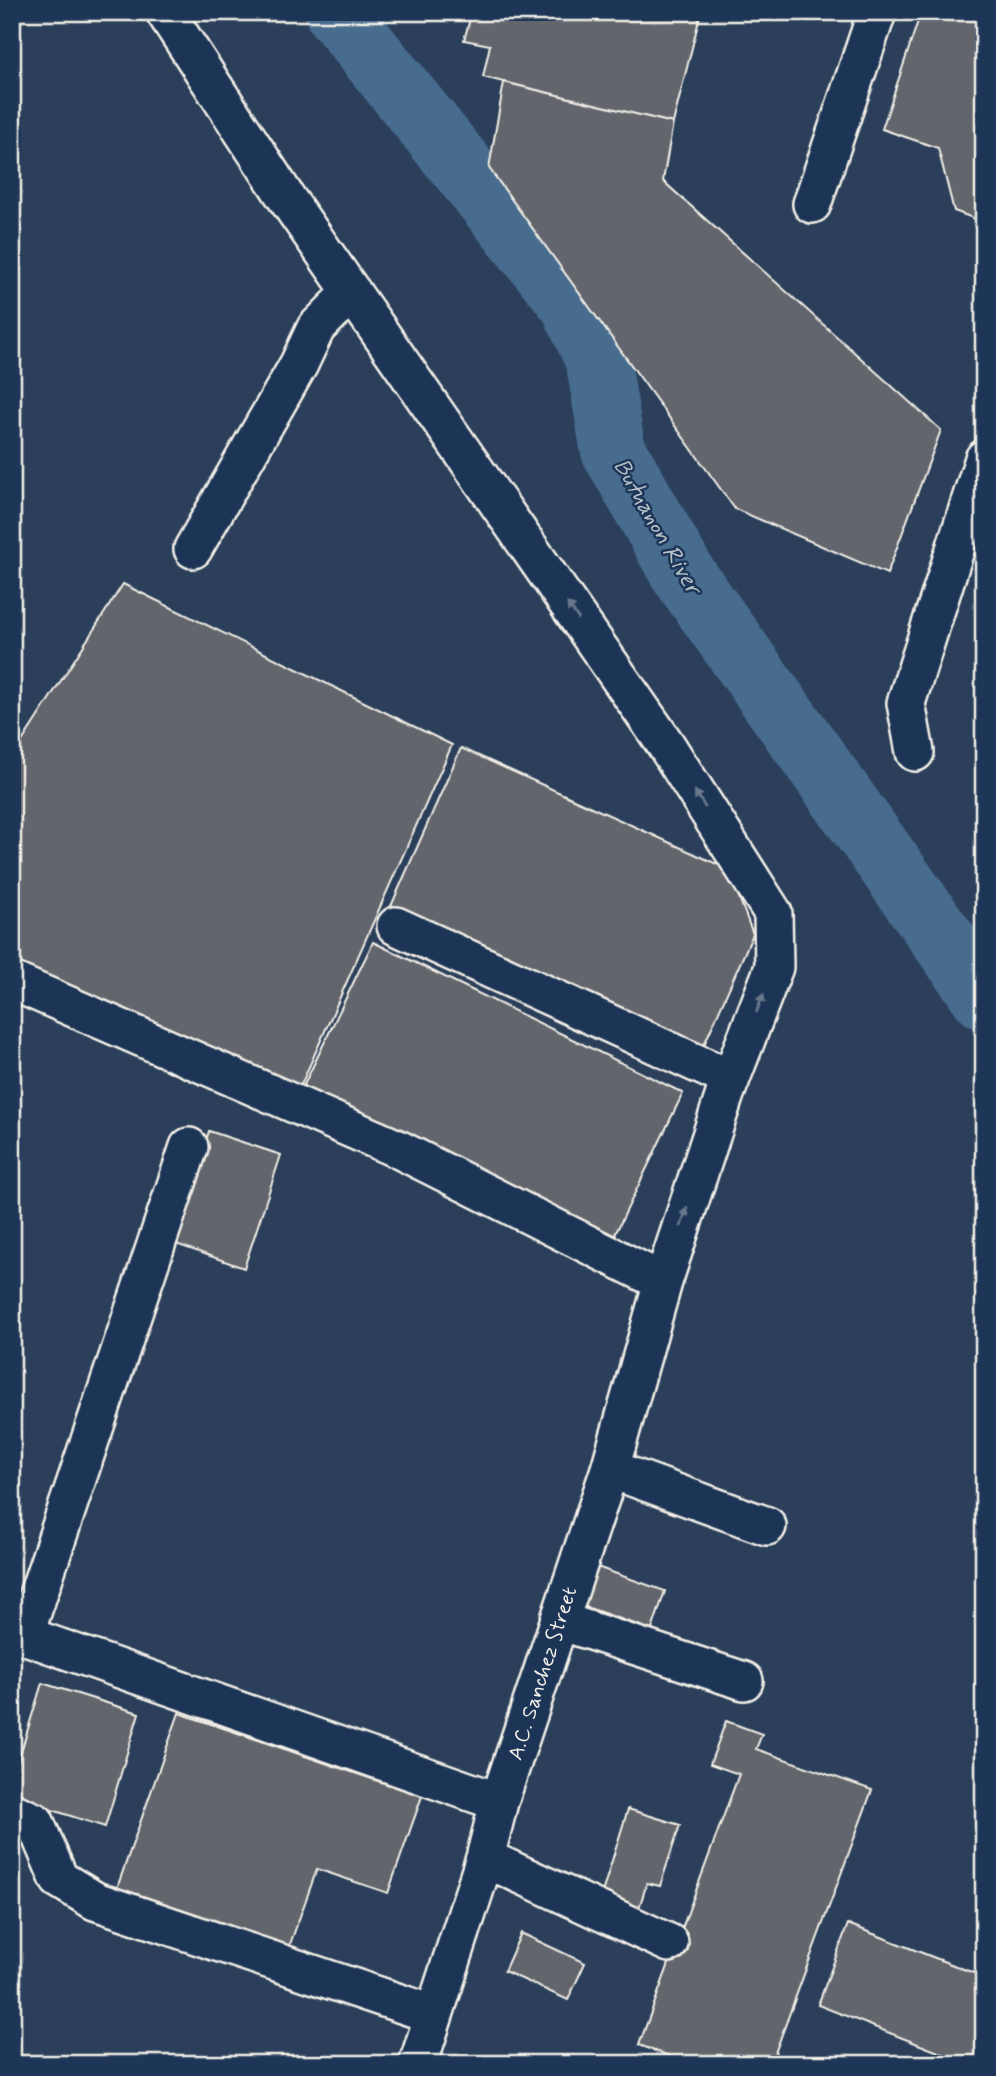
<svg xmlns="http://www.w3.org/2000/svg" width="996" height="2076" font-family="Mynerve,sans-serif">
<rect width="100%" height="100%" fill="#2b3f5b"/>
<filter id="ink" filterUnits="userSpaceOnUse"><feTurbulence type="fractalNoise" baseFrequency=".0143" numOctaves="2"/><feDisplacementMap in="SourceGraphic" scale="14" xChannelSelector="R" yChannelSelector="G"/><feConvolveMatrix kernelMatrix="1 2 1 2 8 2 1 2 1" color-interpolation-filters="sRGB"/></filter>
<g filter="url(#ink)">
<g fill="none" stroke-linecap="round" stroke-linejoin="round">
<path stroke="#466c8e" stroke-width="65" d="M 337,12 L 572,303 L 598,361 L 613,449 L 683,574 L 984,997"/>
</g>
<path fill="#63656d" stroke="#f4f1e8" stroke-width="2" d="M 472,12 L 701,12 L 673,123 L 483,77 L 490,45 L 464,40 Z
M 921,12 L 984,12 L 984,222 L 954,211 L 938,148 L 882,129 Z
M 504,82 L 673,123 L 663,181 L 941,430 L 887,574 L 735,509 L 489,168 Z
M 123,584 L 452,745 L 293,1103 L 12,979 L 12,757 Z
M 461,748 L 728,869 L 753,934 L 700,1054 L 388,913 Z
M 373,942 L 683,1093 L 608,1249 L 298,1097 Z
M 209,1131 L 281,1155 L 244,1268 L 173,1243 Z
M 597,1567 L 665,1591 L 652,1630 L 583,1606 Z
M 42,1683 L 139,1713 L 105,1827 L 12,1797 L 12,1781 Z
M 179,1713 L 422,1796 L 388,1893 L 317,1869 L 284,1961 L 112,1902 Z
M 726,1721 L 762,1734 L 756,1749 L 872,1790 L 771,2064 L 691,2064 L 639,2045 L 739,1774 L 710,1764 Z
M 628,1809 L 680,1825 L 660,1886 L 647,1883 L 639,1908 L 601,1896 Z
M 848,1924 L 984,1977 L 984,2064 L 969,2064 L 818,2005 Z
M 521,1933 L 585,1963 L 568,2000 L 504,1971 Z"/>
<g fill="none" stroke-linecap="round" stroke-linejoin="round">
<g stroke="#f4f1e8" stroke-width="42">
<path id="minor" d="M 165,12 L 285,196 L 666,745 L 773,913 L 774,967 L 725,1094 L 663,1282 L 610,1469 L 499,1802 L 485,1858 L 418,2064
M 812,204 L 877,12
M 193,549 L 299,364 L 316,328 L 352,292
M 915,752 L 906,703 L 984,459
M 396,926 L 731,1079
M 12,981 L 400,1150 L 663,1282
M 610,1469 L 767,1526
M 560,1621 L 744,1681
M 12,1631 L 499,1802
M 24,1636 L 189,1147
M 12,1812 L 35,1822 L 59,1879 L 95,1901 L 432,2014
M 485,1858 L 669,1943"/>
</g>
<use href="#minor" stroke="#1d3557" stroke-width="37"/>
</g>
<defs><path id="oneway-solid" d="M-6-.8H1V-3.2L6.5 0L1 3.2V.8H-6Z" transform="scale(1.75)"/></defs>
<g fill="#68778a">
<use href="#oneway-solid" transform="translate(573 611) rotate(-125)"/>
<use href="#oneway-solid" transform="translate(700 799) rotate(-122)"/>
<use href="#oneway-solid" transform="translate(760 1003) rotate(-69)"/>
<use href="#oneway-solid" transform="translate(684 1217) rotate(-72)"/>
</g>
</g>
<g text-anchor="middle" stroke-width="5" stroke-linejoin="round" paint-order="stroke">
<g font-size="21" fill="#f4f1e8" stroke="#1d3557">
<text transform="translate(542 1673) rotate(-72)" y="7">A.C. Sanchez Street</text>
</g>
<g font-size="23" font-style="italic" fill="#b7c2c8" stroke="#1d3557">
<text transform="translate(658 526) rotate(60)" y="8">Butuanon River</text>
</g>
</g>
<rect width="996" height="2076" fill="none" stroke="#1d3557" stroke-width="42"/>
<rect x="21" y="21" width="954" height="2034" fill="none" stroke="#f4f1e8" stroke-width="2.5" filter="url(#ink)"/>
</svg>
